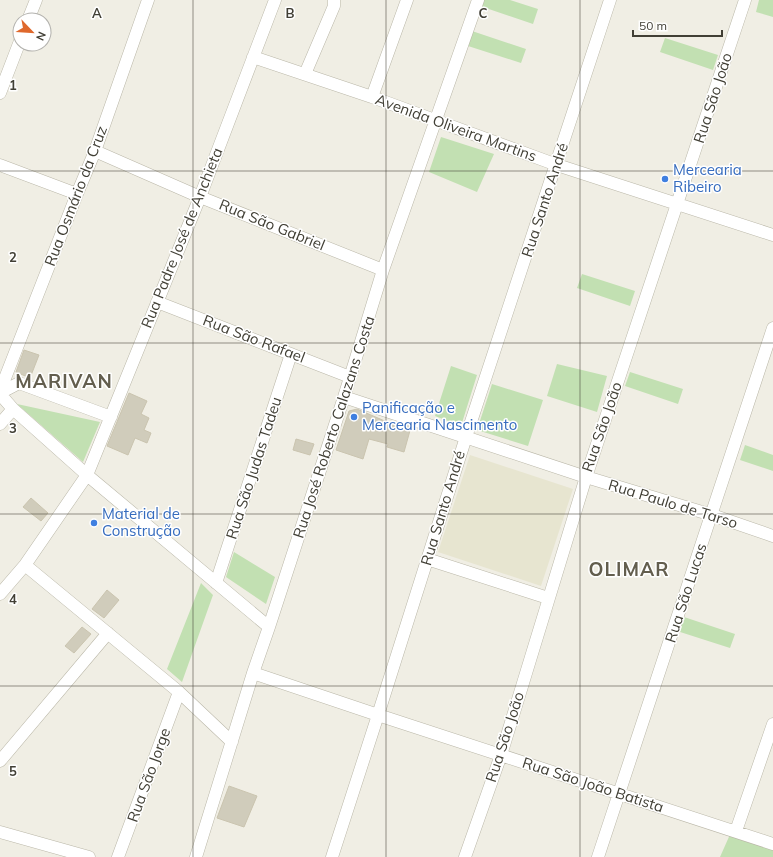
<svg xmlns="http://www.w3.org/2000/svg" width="773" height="857" font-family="Mulish,sans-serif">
<rect width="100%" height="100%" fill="#f0eee4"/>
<path fill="#e7e5d0" d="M 470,455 L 573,489 L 541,586 L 438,552 Z"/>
<path fill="#c2e0b2" d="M 482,0 L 510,0 L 538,9 L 533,24 L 480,6 Z
M 759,0 L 773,0 L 773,17 L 756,12 Z
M 472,31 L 526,49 L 521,63 L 468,46 Z
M 665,38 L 718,55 L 713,70 L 660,52 Z
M 441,137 L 494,154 L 477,192 L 429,172 Z
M 582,274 L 635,291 L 630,306 L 577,288 Z
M 557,364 L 607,376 L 597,412 L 547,396 Z
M 451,366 L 477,375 L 461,426 L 435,416 Z
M 630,372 L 683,389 L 678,404 L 625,386 Z
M 492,384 L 543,400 L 528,446 L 477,430 Z
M 17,404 L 100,422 L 83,462 Z
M 745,445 L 773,455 L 773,471 L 740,460 Z
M 234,552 L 275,577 L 266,604 L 226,577 Z
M 201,583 L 213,595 L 182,682 L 167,669 Z
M 681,616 L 735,634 L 730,648 L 677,631 Z
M 732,830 L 773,844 L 773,857 L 720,857 Z"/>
<path fill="#d0ccbb" stroke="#cac4af" d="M 24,350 L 39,355 L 30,378 L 16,372 Z
M 129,393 L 147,401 L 141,414 L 149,418 L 144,430 L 151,433 L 147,443 L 135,438 L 128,455 L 107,446 Z
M 357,409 L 394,425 L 395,422 L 411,427 L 404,452 L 387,447 L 388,444 L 369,439 L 363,459 L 336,450 L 349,411 Z
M 296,439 L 314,444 L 310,455 L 293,450 Z
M 31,498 L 48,513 L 41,521 L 23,507 Z
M 107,590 L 119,600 L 104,618 L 92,609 Z
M 82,627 L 91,634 L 74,653 L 65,646 Z
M 229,786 L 257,796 L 244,827 L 217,818 Z"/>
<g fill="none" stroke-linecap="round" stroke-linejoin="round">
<g stroke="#bab7a8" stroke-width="13">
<path id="minor" d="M 28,20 L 36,0
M 253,57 L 372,97 L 557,165 L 773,235
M 305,74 L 334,6 L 334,0
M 0,93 L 20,41
M 372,97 L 407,0
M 95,151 L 200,197 L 383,270
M 0,165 L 77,194
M 157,302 L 350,377
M 0,391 L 77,194 L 95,151 L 148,0
M 0,393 L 19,383 L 111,417
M 0,394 L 13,409 L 87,475 L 269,627
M 344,397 L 586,477 L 712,515 L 773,536
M 0,424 L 13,409
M 427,559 L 548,598
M 25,565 L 179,692 L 232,742
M 216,583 L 291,354
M 0,594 L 25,565 L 87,475 L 200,197 L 275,0
M 253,673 L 378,715 L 773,844
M 0,761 L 108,633
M 736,831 L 773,724
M 0,832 L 89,857
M 118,857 L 179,692
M 196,857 L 253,673 L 269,627 L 344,397 L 383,270 L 478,0
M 332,857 L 378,715 L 466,437 L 610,0
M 465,857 L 501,755 L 586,477 L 745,0
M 598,857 L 773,328"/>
</g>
<use href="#minor" stroke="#fff" stroke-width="12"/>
</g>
<path fill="none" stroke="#413f35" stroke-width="1" stroke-opacity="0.55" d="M 193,0 L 193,857M 386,0 L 386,857M 580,0 L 580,857M 0,171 L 773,171M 0,343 L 773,343M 0,514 L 773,514M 0,686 L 773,686"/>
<g fill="#3f7fe0" stroke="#fff" stroke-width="1.5">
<circle cx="665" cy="179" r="4"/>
<circle cx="354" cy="417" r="4"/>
<circle cx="94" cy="523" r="4"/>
</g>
<g text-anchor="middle" stroke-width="3" stroke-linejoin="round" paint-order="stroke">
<g font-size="15" fill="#413f35" stroke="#fff">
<text transform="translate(713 98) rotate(-72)" y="5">Rua São João</text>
<text transform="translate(456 128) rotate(20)" y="5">Avenida Oliveira Martins</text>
<text transform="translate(76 196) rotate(-69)" y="5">Rua Osmário da Cruz</text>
<text transform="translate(545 200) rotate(-72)" y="5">Rua Santo André</text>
<text transform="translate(272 225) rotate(22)" y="5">Rua São Gabriel</text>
<text transform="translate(182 238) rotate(-68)" y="5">Rua Padre José de Anchieta</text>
<text transform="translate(254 339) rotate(21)" y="5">Rua São Rafael</text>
<text transform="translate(334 427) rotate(-72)" y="5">Rua José Roberto Calazans Costa</text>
<text transform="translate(602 427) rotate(-71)" y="5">Rua São João</text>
<text transform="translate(254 468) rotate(-72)" y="5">Rua São Judas Tadeu</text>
<text transform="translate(673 504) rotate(17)" y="5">Rua Paulo de Tarso</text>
<text transform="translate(443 508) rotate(-73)" y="5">Rua Santo André</text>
<text transform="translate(686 593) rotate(-72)" y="5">Rua São Lucas</text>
<text transform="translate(505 737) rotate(-72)" y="5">Rua São João</text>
<text transform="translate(149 775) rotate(-70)" y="5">Rua São Jorge</text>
<text transform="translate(593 785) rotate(18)" y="5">Rua São João Batista</text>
</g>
<g font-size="15" fill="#366cbe" stroke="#fff" text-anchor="start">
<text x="673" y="175">Mercearia<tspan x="673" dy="17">Ribeiro</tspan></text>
<text x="362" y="413">Panificação e<tspan x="362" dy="17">Mercearia Nascimento</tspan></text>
<text x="102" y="519">Material de<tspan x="102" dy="17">Construção</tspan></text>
</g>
<g font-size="19" font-weight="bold" letter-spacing="1" fill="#635e4e" stroke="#fff">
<text x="64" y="388">MARIVAN</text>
<text x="629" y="576">OLIMAR</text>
</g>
</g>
<g font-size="13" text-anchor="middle" font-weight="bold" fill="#413f35" stroke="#fff" stroke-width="3" stroke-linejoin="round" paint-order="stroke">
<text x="97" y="18">A</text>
<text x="290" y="18">B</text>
<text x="483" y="18">C</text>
<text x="13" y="90">1</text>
<text x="13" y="262">2</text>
<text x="13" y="433">3</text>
<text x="13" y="604">4</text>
<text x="13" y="776">5</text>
</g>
<g transform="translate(32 32) rotate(115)"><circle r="19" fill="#ffffff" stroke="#b3b2ae"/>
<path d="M0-3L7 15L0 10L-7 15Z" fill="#df682c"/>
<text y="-6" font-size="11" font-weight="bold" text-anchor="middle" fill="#413f35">N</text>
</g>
<path d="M633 30v6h89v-6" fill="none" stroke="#413f35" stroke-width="2"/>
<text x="639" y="30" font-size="12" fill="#413f35" stroke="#ffffff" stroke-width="3" paint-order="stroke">50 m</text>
</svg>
